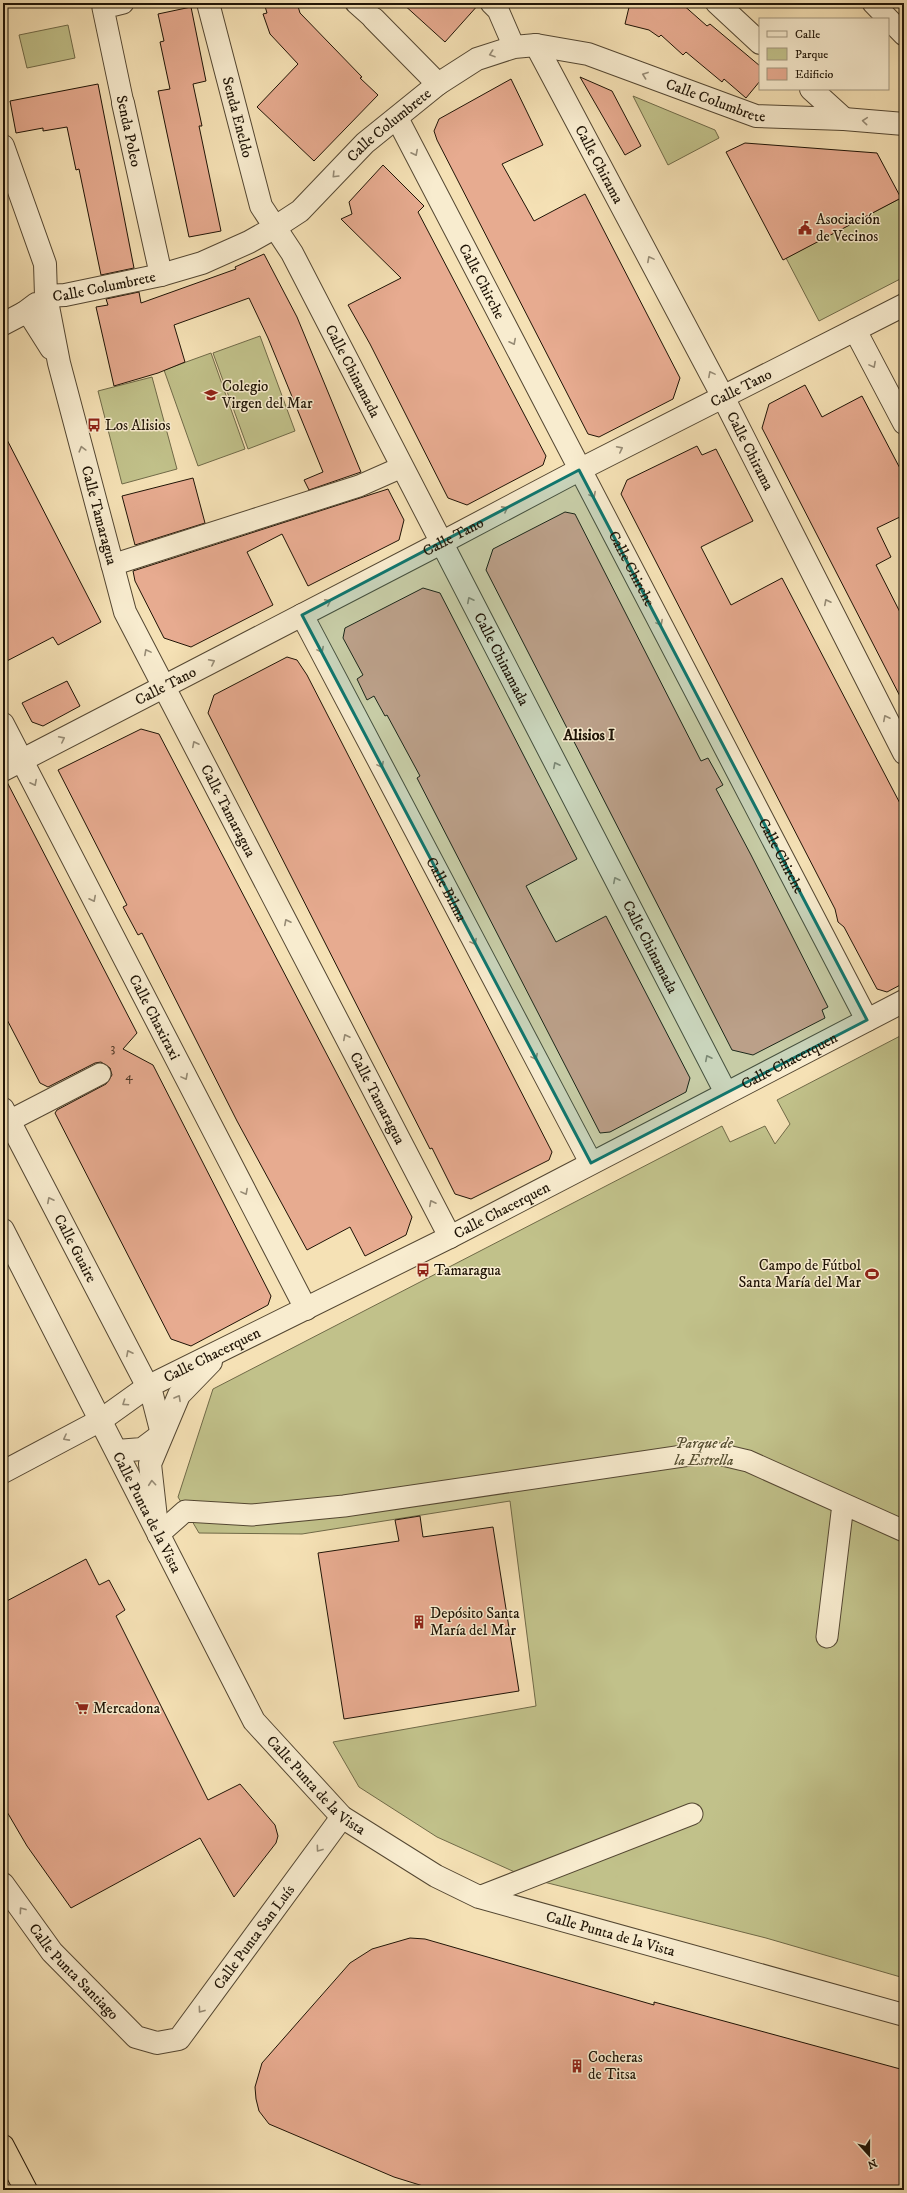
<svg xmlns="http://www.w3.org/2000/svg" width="907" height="2193" font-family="'IM FELL DW Pica',serif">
<rect width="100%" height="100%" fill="#f5e1b5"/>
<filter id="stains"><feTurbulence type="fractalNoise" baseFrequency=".005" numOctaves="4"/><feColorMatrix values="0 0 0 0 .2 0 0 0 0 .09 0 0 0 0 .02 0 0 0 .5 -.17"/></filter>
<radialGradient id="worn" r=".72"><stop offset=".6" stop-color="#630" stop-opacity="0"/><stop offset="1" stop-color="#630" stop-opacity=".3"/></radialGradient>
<path fill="#c1c18a" stroke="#706a48" d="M 68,25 L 75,58 L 27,68 L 19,35 Z
M 633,96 L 715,130 L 719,138 L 668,165 Z
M 901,198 L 904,204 L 904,277 L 819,321 L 786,258 Z
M 260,336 L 295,431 L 248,449 L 213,353 Z
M 211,353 L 245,449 L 198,466 L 164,370 Z
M 152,377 L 177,469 L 122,484 L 98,391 Z
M 904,1034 L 904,1978 L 766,1938 L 528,1878 L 437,1837 L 359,1787 L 333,1742 L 536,1706 L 510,1501 L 302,1534 L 199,1533 L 178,1497 L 213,1389 L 722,1126 L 730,1142 L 765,1126 L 775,1144 L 790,1124 L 777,1100 Z"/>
<path fill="#e7ab90" stroke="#1f1406" d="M 264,3 L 297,3 L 300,13 L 362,77 L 360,78 L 378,95 L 314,161 L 257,107 L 298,64 L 270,34 L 263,14 L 267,13 Z
M 402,3 L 479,3 L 479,4 L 445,42 Z
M 630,3 L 681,3 L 707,26 L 710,24 L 760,66 L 760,81 L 746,98 L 724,79 L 722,82 L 686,52 L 683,55 L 661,35 L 659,37 L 649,30 L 625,24 Z
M 191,7 L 206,81 L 193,84 L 202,126 L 199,126 L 221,231 L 189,237 L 158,91 L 170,89 L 160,42 L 164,41 L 158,14 Z
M 580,77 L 612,91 L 641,146 L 625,155 Z
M 511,79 L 543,145 L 502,164 L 534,221 L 585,194 L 680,378 L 673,399 L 599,437 L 588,434 L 437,140 L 434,131 L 439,119 Z
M 98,84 L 134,268 L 101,275 L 79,169 L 76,170 L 67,127 L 43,131 L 43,128 L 16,133 L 10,101 Z
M 745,143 L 877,153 L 901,198 L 783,260 L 726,152 Z
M 383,165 L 424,206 L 418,212 L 546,456 L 543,465 L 467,505 L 448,498 L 370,344 L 348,305 L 401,278 L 341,219 L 352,214 L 349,202 Z
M 264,254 L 297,317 L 361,472 L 309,490 L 304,480 L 323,472 L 268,338 L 249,298 L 174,325 L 185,362 L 158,373 L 114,386 L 96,307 L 108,305 L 106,299 L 139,292 L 141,303 L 236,269 L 235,267 Z
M 805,385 L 822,417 L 862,396 L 904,476 L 904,515 L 877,528 L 891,557 L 876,565 L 904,620 L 904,704 L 762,428 L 769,404 Z
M 3,432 L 101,622 L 58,645 L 53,637 L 3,663 Z
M 697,446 L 702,455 L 716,449 L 753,521 L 701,547 L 731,605 L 782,578 L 904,811 L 904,983 L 887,992 L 877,989 L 844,927 L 838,922 L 835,909 L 621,494 L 627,480 Z
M 193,478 L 205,523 L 135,545 L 122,496 Z
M 388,489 L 404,520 L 399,540 L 308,586 L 282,534 L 247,552 L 273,605 L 191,647 L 164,638 L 135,581 L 133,571 Z
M 565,512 L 575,514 L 701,761 L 708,758 L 723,785 L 716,789 L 751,855 L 828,1007 L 822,1010 L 825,1018 L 753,1055 L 732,1050 L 486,570 L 493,549 Z
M 423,588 L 440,593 L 577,859 L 526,886 L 544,920 L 556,942 L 606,916 L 690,1078 L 686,1092 L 610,1132 L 600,1133 L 434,811 L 417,778 L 420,776 L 387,715 L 385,716 L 374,696 L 367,700 L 357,679 L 363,675 L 343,638 L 345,628 Z
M 287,657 L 297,660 L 307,675 L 552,1152 L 549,1160 L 471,1199 L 455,1194 L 432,1148 L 430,1149 L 208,713 L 214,695 Z
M 67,681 L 80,706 L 43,726 L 32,722 L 22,703 Z
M 141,729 L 159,734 L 412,1217 L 406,1235 L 365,1256 L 350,1227 L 307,1250 L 237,1121 L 142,933 L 138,935 L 123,907 L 127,905 L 58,770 Z
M 3,782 L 7,782 L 137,1033 L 123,1049 L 153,1065 L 271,1296 L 268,1305 L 191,1346 L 171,1339 L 55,1113 L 57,1110 L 106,1084 L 112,1075 L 110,1068 L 101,1062 L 95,1063 L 48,1087 L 40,1083 L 3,1012 Z
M 420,1516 L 423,1537 L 493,1527 L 519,1691 L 344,1719 L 318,1553 L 399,1541 L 395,1520 Z
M 86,1559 L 99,1585 L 109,1580 L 125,1610 L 116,1616 L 208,1800 L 240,1784 L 275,1825 L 278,1836 L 276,1843 L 234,1897 L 200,1838 L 71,1908 L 27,1846 L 3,1805 L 3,1603 Z
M 410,1938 L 425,1939 L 654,2005 L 654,2002 L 904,2070 L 904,2190 L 436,2190 L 394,2177 L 269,2124 L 259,2111 L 256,2099 L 255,2087 L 262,2063 L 350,1963 L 372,1949 Z"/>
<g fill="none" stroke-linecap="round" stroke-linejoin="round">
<g stroke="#544732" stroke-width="23">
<path id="pedestrian" d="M 123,3 L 103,8 L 123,103
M 356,3 L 374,19
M 491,3 L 498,10 L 514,47
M 873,3 L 904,35
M 112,565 L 359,486 L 402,467
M 9,1121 L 100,1074
M 158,1535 L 185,1511 L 252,1515 L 344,1506 L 710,1452 L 748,1461 L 904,1531
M 827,1637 L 843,1504
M 479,1897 L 692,1814"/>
</g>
<g stroke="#544732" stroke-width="24">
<g id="minor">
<path id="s1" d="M 208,3 L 261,206 L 292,253 L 726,1093"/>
<path d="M 717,3 L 760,43"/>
<path d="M 374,19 L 438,84"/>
<path id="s2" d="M 536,45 L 723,397 L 904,753"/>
<path d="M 811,89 L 844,119"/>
<path d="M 123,103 L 161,275"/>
<path id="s3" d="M 397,118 L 867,1020"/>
<path id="s4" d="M 3,146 L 45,264 L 46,296 L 59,363 L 125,612 L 450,1237"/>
<path id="s5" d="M 46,296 L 65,295 L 161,275 L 202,263 L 249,242 L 274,228 L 300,211 L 365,143 L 438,84 L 477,59 L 514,47 L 536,45 L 588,54 L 756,116 L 844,119 L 904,124"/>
<path d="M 24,313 L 32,318 L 51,348"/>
<path d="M 3,324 L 24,313 L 36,304"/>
<path d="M 855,330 L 904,423"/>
<path id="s6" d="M 302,615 L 591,1163"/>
<path id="s7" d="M 3,724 L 306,1309"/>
<path id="s8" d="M 3,770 L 441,543 L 579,470 L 904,305"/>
<path id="s9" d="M 3,1109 L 152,1395 L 162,1434"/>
<path id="s10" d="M 3,1230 L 254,1721 L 342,1817 L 436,1876 L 479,1897 L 904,2015"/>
<path d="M 117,1451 L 142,1449 L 162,1434"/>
<path id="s11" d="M 3,1472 L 101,1420 L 147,1387 L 450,1237 L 904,1001"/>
<path d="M 156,1518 L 150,1464 L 179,1395 L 211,1362"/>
<path id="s12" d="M 3,1884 L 52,1952 L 136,2037 L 157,2043 L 179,2039 L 342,1817"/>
</g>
</g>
<g stroke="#1f1406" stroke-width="24">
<path id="motorway" d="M 3,2146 L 26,2190"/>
</g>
<use href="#pedestrian" stroke="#f8eccf" stroke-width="21"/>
<use href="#minor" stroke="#f8eccf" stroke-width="22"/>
<use href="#motorway" stroke="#f5e1b5" stroke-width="22"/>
</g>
<defs><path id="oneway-chevron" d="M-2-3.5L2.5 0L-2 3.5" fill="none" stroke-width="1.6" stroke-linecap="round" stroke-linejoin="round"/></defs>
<g stroke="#968b75">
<use href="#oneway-chevron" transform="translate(492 54) rotate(161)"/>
<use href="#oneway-chevron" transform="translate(645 75) rotate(-160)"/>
<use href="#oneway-chevron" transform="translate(865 121) rotate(-175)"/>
<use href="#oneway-chevron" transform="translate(415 153) rotate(63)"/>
<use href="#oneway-chevron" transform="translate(335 175) rotate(134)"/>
<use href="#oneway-chevron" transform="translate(650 259) rotate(-118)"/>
<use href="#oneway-chevron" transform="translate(513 342) rotate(63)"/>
<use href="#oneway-chevron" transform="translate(873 365) rotate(62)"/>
<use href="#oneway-chevron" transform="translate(711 374) rotate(-118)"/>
<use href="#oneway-chevron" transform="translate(82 449) rotate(-105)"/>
<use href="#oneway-chevron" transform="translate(620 449) rotate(-27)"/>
<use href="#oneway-chevron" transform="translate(593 495) rotate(62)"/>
<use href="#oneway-chevron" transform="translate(505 509) rotate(-28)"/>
<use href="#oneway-chevron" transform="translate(470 600) rotate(-117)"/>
<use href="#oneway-chevron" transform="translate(328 602) rotate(-27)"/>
<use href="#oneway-chevron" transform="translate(827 602) rotate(-117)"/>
<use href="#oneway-chevron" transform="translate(660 623) rotate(62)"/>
<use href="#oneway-chevron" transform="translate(321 650) rotate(62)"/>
<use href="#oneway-chevron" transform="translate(147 652) rotate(-118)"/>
<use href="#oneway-chevron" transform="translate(212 662) rotate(-27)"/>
<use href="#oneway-chevron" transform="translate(886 718) rotate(-117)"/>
<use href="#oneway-chevron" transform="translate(62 739) rotate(-27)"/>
<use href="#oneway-chevron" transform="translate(195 744) rotate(-117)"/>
<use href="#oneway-chevron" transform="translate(381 765) rotate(62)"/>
<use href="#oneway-chevron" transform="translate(556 765) rotate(-117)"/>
<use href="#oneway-chevron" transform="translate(34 783) rotate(63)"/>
<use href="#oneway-chevron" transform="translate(616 880) rotate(-117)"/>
<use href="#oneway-chevron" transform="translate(93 899) rotate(63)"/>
<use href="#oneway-chevron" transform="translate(287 922) rotate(-117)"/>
<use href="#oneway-chevron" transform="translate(474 942) rotate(62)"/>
<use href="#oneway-chevron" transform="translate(346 1037) rotate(-117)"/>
<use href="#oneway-chevron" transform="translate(535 1057) rotate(62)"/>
<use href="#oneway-chevron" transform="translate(708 1058) rotate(-117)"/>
<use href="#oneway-chevron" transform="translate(185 1077) rotate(62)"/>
<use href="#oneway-chevron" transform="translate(245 1192) rotate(62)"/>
<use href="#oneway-chevron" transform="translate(50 1200) rotate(-117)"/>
<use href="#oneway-chevron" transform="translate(432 1203) rotate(-117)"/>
<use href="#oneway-chevron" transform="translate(129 1353) rotate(-117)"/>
<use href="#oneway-chevron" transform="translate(178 1398) rotate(-61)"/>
<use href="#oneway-chevron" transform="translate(125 1403) rotate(146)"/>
<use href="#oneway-chevron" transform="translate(66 1438) rotate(152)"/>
<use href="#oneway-chevron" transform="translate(152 1483) rotate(-95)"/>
<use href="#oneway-chevron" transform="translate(319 1849) rotate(126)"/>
<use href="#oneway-chevron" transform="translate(22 1910) rotate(-126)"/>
<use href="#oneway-chevron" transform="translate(201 2010) rotate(126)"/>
</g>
<path fill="#0f766e" fill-opacity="0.2" stroke="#0f766e" stroke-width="3" stroke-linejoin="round" d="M 579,470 L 867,1020 L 591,1163 L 302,615 Z"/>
<defs>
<g id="civic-bare" transform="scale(1.08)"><path d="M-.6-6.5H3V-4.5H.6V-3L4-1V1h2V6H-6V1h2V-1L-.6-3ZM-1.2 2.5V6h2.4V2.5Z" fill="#8f2418" stroke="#f8eccf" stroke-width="2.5" paint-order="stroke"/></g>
<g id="school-bare" transform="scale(1.08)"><path d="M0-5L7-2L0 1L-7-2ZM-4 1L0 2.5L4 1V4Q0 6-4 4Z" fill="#8f2418" stroke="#f8eccf" stroke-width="2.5" paint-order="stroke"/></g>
<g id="bus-bare" transform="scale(1.08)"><path d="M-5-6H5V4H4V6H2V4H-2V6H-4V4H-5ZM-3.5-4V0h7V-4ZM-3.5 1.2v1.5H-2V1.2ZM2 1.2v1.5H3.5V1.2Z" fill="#8f2418" stroke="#f8eccf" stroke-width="2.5" paint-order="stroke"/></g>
<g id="stadium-bare" transform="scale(1.08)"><path d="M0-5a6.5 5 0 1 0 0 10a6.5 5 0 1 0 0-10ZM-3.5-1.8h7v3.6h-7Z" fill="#8f2418" stroke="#f8eccf" stroke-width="2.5" paint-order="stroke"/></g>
<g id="building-bare" transform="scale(1.08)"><path d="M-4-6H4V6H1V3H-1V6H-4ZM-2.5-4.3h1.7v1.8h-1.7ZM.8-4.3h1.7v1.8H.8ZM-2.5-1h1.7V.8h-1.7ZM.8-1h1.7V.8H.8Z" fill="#8f2418" stroke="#f8eccf" stroke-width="2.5" paint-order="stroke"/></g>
<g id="supermarket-bare" transform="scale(1.08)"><path d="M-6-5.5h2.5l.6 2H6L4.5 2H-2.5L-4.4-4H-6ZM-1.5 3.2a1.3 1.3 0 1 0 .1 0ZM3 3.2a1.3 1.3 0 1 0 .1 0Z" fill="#8f2418" stroke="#f8eccf" stroke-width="2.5" paint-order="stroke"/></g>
</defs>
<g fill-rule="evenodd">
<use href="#civic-bare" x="805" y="228"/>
<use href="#school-bare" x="211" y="395"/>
<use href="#bus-bare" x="94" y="425"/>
<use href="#bus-bare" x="423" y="1270"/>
<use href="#stadium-bare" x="872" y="1274"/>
<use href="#building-bare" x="419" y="1622"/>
<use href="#supermarket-bare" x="82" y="1708"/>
<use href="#building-bare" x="577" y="2066"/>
</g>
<g text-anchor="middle" stroke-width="3" stroke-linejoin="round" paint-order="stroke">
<g font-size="13" fill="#513a28">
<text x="113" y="1052">3</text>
<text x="129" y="1080">4</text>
</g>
<g font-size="15" fill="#1f1406" stroke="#f8eccf">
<text dy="5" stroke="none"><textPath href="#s5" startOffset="755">Calle Columbrete</textPath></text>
<text dy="5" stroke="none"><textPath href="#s1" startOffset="118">Senda Eneldo</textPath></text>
<text dy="5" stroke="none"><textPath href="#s5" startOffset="395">Calle Columbrete</textPath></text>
<text transform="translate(129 131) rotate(78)" y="5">Senda Poleo</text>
<text dy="5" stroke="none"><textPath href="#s2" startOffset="135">Calle Chirama</textPath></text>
<text dy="5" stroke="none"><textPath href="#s3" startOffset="184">Calle Chirche</textPath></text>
<text dy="5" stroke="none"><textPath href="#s5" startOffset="59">Calle Columbrete</textPath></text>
<text dy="5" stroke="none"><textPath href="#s1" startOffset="399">Calle Chinamada</textPath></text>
<text dy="5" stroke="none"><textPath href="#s8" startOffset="831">Calle Tano</textPath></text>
<text dy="5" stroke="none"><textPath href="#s2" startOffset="459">Calle Chirama</textPath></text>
<text dy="5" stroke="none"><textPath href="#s4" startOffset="383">Calle Tamaragua</textPath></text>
<text dy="5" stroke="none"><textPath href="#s8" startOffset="507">Calle Tano</textPath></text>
<text dy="5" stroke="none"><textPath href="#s3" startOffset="508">Calle Chirche</textPath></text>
<text dy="5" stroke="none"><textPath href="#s1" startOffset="723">Calle Chinamada</textPath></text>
<text dy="5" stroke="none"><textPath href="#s8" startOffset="183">Calle Tano</textPath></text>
<text dy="5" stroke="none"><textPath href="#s4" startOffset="707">Calle Tamaragua</textPath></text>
<text dy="5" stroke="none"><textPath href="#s3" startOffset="832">Calle Chirche</textPath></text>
<text dy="5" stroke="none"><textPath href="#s6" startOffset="310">Calle Bilma</textPath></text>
<text dy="5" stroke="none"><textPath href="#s1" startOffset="1047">Calle Chinamada</textPath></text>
<text dy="5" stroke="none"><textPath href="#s7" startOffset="330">Calle Chaxiraxi</textPath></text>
<text dy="5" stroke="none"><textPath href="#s11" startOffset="888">Calle Chacerquen</textPath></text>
<text dy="5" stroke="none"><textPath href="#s4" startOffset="1031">Calle Tamaragua</textPath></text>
<text dy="5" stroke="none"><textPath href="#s11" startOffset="564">Calle Chacerquen</textPath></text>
<text dy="5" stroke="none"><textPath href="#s9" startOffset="157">Calle Guaire</textPath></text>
<text dy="5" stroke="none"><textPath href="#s11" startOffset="240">Calle Chacerquen</textPath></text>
<text dy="5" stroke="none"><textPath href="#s10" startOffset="317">Calle Punta de la Vista</textPath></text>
<text dy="5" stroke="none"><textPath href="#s10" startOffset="641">Calle Punta de la Vista</textPath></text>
<text dy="5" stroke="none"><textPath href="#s10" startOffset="977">Calle Punta de la Vista</textPath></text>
<text dy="5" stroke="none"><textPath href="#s12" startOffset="374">Calle Punta San Luís</textPath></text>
<text dy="5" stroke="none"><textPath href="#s12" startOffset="113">Calle Punta Santiago</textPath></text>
</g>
<g font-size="15" fill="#1f1406" stroke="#f8eccf" text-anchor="start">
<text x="816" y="224">Asociación<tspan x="816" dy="17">de Vecinos</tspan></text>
<text x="222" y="391">Colegio<tspan x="222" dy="17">Virgen del Mar</tspan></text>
<text x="105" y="430">Los Alisios</text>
<text x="861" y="1270" text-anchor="end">Campo de Fútbol<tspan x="861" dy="17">Santa María del Mar</tspan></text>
<text x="434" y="1275">Tamaragua</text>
<text x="430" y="1618">Depósito Santa<tspan x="430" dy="17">María del Mar</tspan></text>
<text x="93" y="1713">Mercadona</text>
<text x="588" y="2062">Cocheras<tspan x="588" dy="17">de Titsa</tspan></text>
</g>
<g font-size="15" font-style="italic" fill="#585134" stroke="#f8eccf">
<text x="704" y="1448">Parque de<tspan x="704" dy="17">la Estrella</tspan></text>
</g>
<g font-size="16" font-weight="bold" fill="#1f1406" stroke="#f8eccf">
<text x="589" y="740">Alisios I</text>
</g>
</g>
<rect width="907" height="2193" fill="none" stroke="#f5e1b5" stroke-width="16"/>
<rect x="4" y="4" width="899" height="2185" fill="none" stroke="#1f1406" stroke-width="2"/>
<rect x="8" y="8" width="891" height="2177" fill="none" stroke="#1f1406"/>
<rect x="759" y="18" width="130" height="72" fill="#f8eccf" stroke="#a1967f"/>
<rect x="767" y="31" width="20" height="6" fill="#f8eccf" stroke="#a1967f"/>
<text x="795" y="38" font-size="12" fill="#1f1406">Calle</text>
<rect x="767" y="48" width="20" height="12" fill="#c1c18a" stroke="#a1967f"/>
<text x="795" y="58" font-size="12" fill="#1f1406">Parque</text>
<rect x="767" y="68" width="20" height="12" fill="#e7ab90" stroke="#a1967f"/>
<text x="795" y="78" font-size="12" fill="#1f1406">Edificio</text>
<g transform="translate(869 2155) rotate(159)" stroke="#f8eccf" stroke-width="3" paint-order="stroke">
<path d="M0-3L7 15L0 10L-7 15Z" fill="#1f1406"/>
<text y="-6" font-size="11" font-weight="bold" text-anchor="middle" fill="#1f1406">N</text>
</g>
<rect width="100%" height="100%" filter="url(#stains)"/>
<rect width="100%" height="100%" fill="url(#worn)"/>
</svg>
